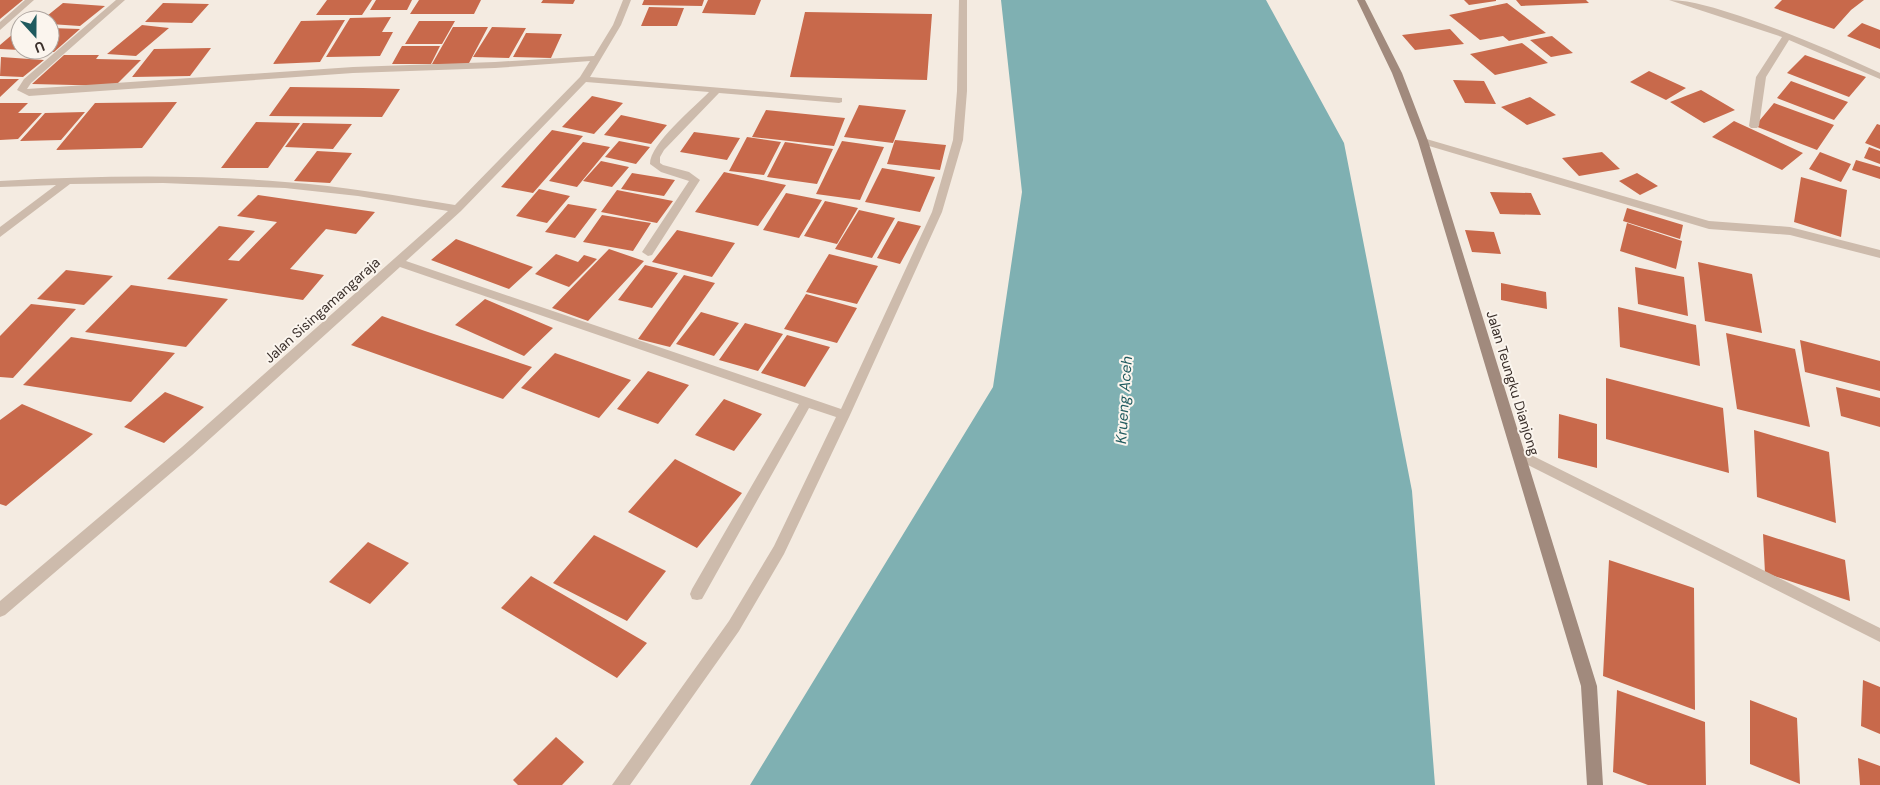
<svg xmlns="http://www.w3.org/2000/svg" width="1880" height="785" font-family="'DM Sans',sans-serif">
<rect width="100%" height="100%" fill="#f4ebe1"/>
<path fill="#7fb0b2" d="M 1001,0 L 1266,0 L 1344,143 L 1412,491 L 1435,785 L 750,785 L 993,387 L 1022,192 Z"/>
<path fill="#c8694b" d="M 0,0 L 23,0 L 0,19 Z
M 327,0 L 372,0 L 362,15 L 316,15 Z
M 376,0 L 412,0 L 407,10 L 370,10 Z
M 419,0 L 481,0 L 474,14 L 410,14 Z
M 543,0 L 575,0 L 573,4 L 541,3 Z
M 644,0 L 704,0 L 702,6 L 642,5 Z
M 708,0 L 761,0 L 755,15 L 702,13 Z
M 1464,0 L 1496,0 L 1496,1 L 1469,5 Z
M 1516,0 L 1586,0 L 1589,3 L 1521,6 Z
M 1782,0 L 1864,0 L 1851,10 L 1834,29 L 1774,8 Z
M 63,3 L 105,6 L 80,26 L 50,24 L 50,20 L 42,20 Z
M 163,3 L 209,4 L 192,23 L 145,22 Z
M 1507,3 L 1546,33 L 1509,41 L 1503,36 L 1480,40 L 1449,15 Z
M 649,7 L 684,8 L 677,26 L 641,26 Z
M 805,12 L 932,14 L 927,80 L 790,77 Z
M 391,17 L 382,32 L 393,32 L 380,56 L 326,57 L 350,18 Z
M 345,20 L 320,62 L 273,64 L 301,21 Z
M 419,21 L 455,21 L 442,44 L 405,44 Z
M 1862,23 L 1880,30 L 1880,49 L 1847,36 Z
M 142,25 L 169,28 L 136,56 L 107,54 Z
M 453,27 L 488,27 L 468,65 L 432,64 Z
M 492,27 L 526,28 L 509,58 L 473,57 Z
M 20,28 L 20,50 L 0,49 L 0,45 Z
M 50,28 L 80,29 L 54,52 L 41,52 L 50,50 Z
M 1450,29 L 1464,44 L 1415,50 L 1402,35 Z
M 526,33 L 562,34 L 551,58 L 513,57 Z
M 1552,36 L 1573,53 L 1551,57 L 1530,40 Z
M 1522,43 L 1548,63 L 1495,75 L 1470,54 Z
M 402,46 L 440,46 L 431,64 L 392,64 Z
M 211,48 L 190,76 L 132,77 L 154,49 Z
M 64,55 L 99,55 L 96,59 L 141,60 L 115,86 L 32,84 Z
M 1805,55 L 1866,77 L 1849,97 L 1787,73 Z
M 1,57 L 44,60 L 23,77 L 0,76 Z
M 1649,71 L 1686,88 L 1666,100 L 1630,82 Z
M 0,79 L 19,79 L 0,97 Z
M 1453,80 L 1484,81 L 1496,104 L 1465,103 Z
M 1791,81 L 1848,102 L 1834,120 L 1777,98 Z
M 290,87 L 363,88 L 400,89 L 382,117 L 269,116 Z
M 1701,90 L 1735,110 L 1704,123 L 1670,102 Z
M 592,96 L 623,103 L 594,134 L 562,127 Z
M 1530,97 L 1556,115 L 1527,125 L 1501,107 Z
M 177,102 L 142,148 L 56,150 L 95,103 Z
M 0,103 L 28,103 L 18,113 L 42,113 L 18,139 L 0,140 Z
M 1774,103 L 1834,125 L 1817,150 L 1755,126 Z
M 859,105 L 906,110 L 893,143 L 844,137 Z
M 766,110 L 845,118 L 834,146 L 752,137 Z
M 85,112 L 61,140 L 20,141 L 45,113 Z
M 621,115 L 667,125 L 651,144 L 604,135 Z
M 1734,121 L 1803,153 L 1782,170 L 1712,137 Z
M 256,122 L 300,123 L 268,168 L 221,168 Z
M 303,123 L 352,124 L 333,149 L 285,147 Z
M 1877,124 L 1880,125 L 1880,149 L 1865,143 Z
M 552,130 L 583,136 L 533,193 L 501,187 Z
M 694,132 L 740,138 L 727,160 L 680,152 Z
M 747,137 L 781,142 L 764,175 L 729,171 Z
M 895,140 L 946,145 L 940,170 L 887,164 Z
M 619,141 L 650,147 L 636,164 L 605,157 Z
M 842,141 L 884,147 L 860,200 L 816,194 Z
M 583,142 L 610,147 L 577,187 L 549,181 Z
M 785,142 L 833,149 L 817,184 L 767,177 Z
M 1869,147 L 1880,151 L 1880,164 L 1864,158 Z
M 317,151 L 352,153 L 330,183 L 294,181 Z
M 1602,152 L 1620,169 L 1579,176 L 1562,158 Z
M 1820,152 L 1851,164 L 1841,182 L 1809,169 Z
M 1856,160 L 1880,167 L 1880,179 L 1852,170 Z
M 601,161 L 629,167 L 612,187 L 583,181 Z
M 882,168 L 935,177 L 920,212 L 865,202 Z
M 724,172 L 786,185 L 758,226 L 695,212 Z
M 632,173 L 675,180 L 664,196 L 621,189 Z
M 1637,173 L 1658,186 L 1640,195 L 1619,181 Z
M 1801,177 L 1847,190 L 1841,237 L 1794,222 Z
M 539,189 L 570,196 L 547,223 L 516,216 Z
M 617,190 L 673,201 L 657,223 L 601,212 Z
M 1490,192 L 1531,193 L 1541,215 L 1500,214 Z
M 786,193 L 822,200 L 799,238 L 763,230 Z
M 258,195 L 375,212 L 356,234 L 326,229 L 290,269 L 324,275 L 303,300 L 167,279 L 219,226 L 255,231 L 228,260 L 239,261 L 277,222 L 237,216 Z
M 825,201 L 858,208 L 837,244 L 804,236 Z
M 568,204 L 597,209 L 575,238 L 545,232 Z
M 1627,208 L 1683,225 L 1680,239 L 1623,221 Z
M 859,210 L 895,218 L 872,258 L 835,249 Z
M 602,215 L 651,223 L 633,251 L 583,242 Z
M 898,221 L 921,226 L 900,264 L 877,258 Z
M 1627,223 L 1682,241 L 1676,269 L 1620,251 Z
M 677,230 L 735,243 L 712,277 L 652,262 Z
M 1465,230 L 1494,232 L 1501,254 L 1472,252 Z
M 456,239 L 533,267 L 509,289 L 431,260 Z
M 609,249 L 644,261 L 588,321 L 552,308 Z
M 556,254 L 578,262 L 584,255 L 597,259 L 569,287 L 535,274 Z
M 829,254 L 878,266 L 857,304 L 806,292 Z
M 1698,262 L 1752,274 L 1762,333 L 1705,321 Z
M 645,265 L 678,273 L 652,308 L 618,300 Z
M 1635,267 L 1684,277 L 1688,316 L 1638,304 Z
M 66,270 L 113,276 L 84,305 L 37,299 Z
M 684,275 L 715,283 L 670,347 L 638,339 Z
M 1501,283 L 1546,292 L 1547,309 L 1501,300 Z
M 131,285 L 228,299 L 186,347 L 85,332 Z
M 806,294 L 857,308 L 837,343 L 784,329 Z
M 485,299 L 553,328 L 524,356 L 455,325 Z
M 31,304 L 76,309 L 13,378 L 0,377 L 0,336 Z
M 1618,307 L 1696,325 L 1700,366 L 1620,347 Z
M 701,312 L 739,323 L 714,356 L 676,344 Z
M 382,316 L 425,331 L 532,367 L 503,399 L 351,345 Z
M 745,323 L 783,334 L 758,371 L 719,360 Z
M 1726,333 L 1795,349 L 1810,427 L 1737,409 Z
M 787,335 L 830,347 L 805,387 L 761,373 Z
M 71,337 L 175,353 L 131,402 L 23,385 Z
M 1800,340 L 1880,361 L 1880,391 L 1805,372 Z
M 555,353 L 631,380 L 599,418 L 521,388 Z
M 648,371 L 689,385 L 658,424 L 617,409 Z
M 1606,378 L 1723,408 L 1729,473 L 1606,439 Z
M 1836,387 L 1880,398 L 1880,427 L 1841,416 Z
M 165,392 L 204,407 L 164,443 L 124,427 Z
M 724,399 L 762,414 L 734,451 L 695,435 Z
M 22,404 L 93,434 L 6,506 L 0,504 L 0,420 Z
M 1559,414 L 1597,424 L 1597,468 L 1558,458 Z
M 1754,430 L 1829,452 L 1836,523 L 1757,497 Z
M 675,459 L 742,493 L 697,548 L 628,512 Z
M 1763,534 L 1845,560 L 1850,601 L 1765,573 Z
M 594,535 L 666,571 L 627,621 L 553,583 Z
M 368,542 L 409,563 L 370,604 L 329,582 Z
M 1609,560 L 1694,588 L 1695,710 L 1603,676 Z
M 531,576 L 647,643 L 617,678 L 501,608 Z
M 1863,680 L 1880,687 L 1880,734 L 1861,726 Z
M 1617,690 L 1705,722 L 1706,785 L 1648,785 L 1613,772 Z
M 1750,700 L 1797,718 L 1800,784 L 1750,764 Z
M 556,737 L 584,762 L 562,785 L 518,785 L 513,780 Z
M 1858,758 L 1880,766 L 1880,785 L 1860,785 Z"/>
<g fill="none" stroke-linecap="round" stroke-linejoin="round">
<path fill="#cdbbac" fill-rule="evenodd" d="M 25,0 L 34,0 L 0,30 L 0,22 Z
M 116,0 L 125,0 L 31,83 L 27,89 L 353,67 L 495,62 L 594,56 L 613,25 L 623,0 L 631,0 L 621,25 L 590,77 L 842,98 L 842,102 L 839,103 L 719,93 L 664,150 L 660,157 L 660,163 L 663,165 L 689,172 L 700,180 L 652,255 L 648,256 L 642,252 L 689,181 L 661,172 L 650,164 C 650,143 694,108 709,92 L 586,82 L 461,211 L 406,261 L 841,409 L 932,212 L 953,140 L 957,91 L 959,0 L 967,0 L 967,91 L 963,140 L 942,212 L 850,415 L 784,554 L 739,631 L 630,785 L 612,785 L 729,621 L 774,546 L 836,417 L 809,408 L 702,599 L 697,600 L 692,599 L 690,594 L 692,589 L 799,404 L 400,267 L 192,455 L 5,615 L 0,617 L 0,601 L 182,447 L 448,211 L 358,196 L 285,188 L 163,183 L 70,184 L 0,237 L 0,227 L 56,185 L 0,187 L 0,181 C 95,176 190,174 285,182 C 342,186 398,196 455,205 L 580,77 L 590,61 L 495,68 L 353,73 L 29,96 L 17,90 L 24,79 Z
M 1669,0 C 1693,0 1717,9 1740,16 C 1788,32 1834,52 1880,73 L 1880,79 L 1789,40 L 1766,77 L 1759,126 L 1757,128 L 1751,128 L 1749,126 L 1756,77 L 1782,37 Z
M 1423,138 L 1709,221 L 1790,227 L 1880,250 L 1880,258 L 1790,235 L 1709,229 L 1419,143 L 1419,139 Z
M 1519,449 L 1880,628 L 1880,642 L 1514,458 L 1512,454 L 1514,450 Z"/>
<path fill="#a18a7d" fill-rule="evenodd" d="M 1357,0 L 1365,0 L 1402,73 L 1428,141 L 1597,686 L 1603,785 L 1587,785 L 1581,686 L 1418,141 L 1392,73 Z"/>
</g>
<g text-anchor="middle" stroke-width="4" stroke-linejoin="round" paint-order="stroke">
<g font-size="14" fill="#3b302b" stroke="#fbf5ee">
<text transform="translate(322 310) rotate(-42)" y="5">Jalan Sisingamangaraja</text>
<text transform="translate(1513 383) rotate(73)" y="5">Jalan Teungku Dianjong</text>
</g>
<g font-size="15" font-style="italic" fill="#1f5a5e" stroke="#fbf5ee">
<text transform="translate(1124 400) rotate(-86)" y="5">Krueng Aceh</text>
</g>
</g>
<g transform="translate(35 35) rotate(159)"><circle r="24" fill="#fbf5ee" stroke="#aea6a0"/>
<path d="M0-4L9 19L0 12L-9 19Z" fill="#1f5a5e"/>
<text y="-8" font-size="14" font-weight="bold" text-anchor="middle" fill="#3b302b">U</text>
</g>
</svg>
